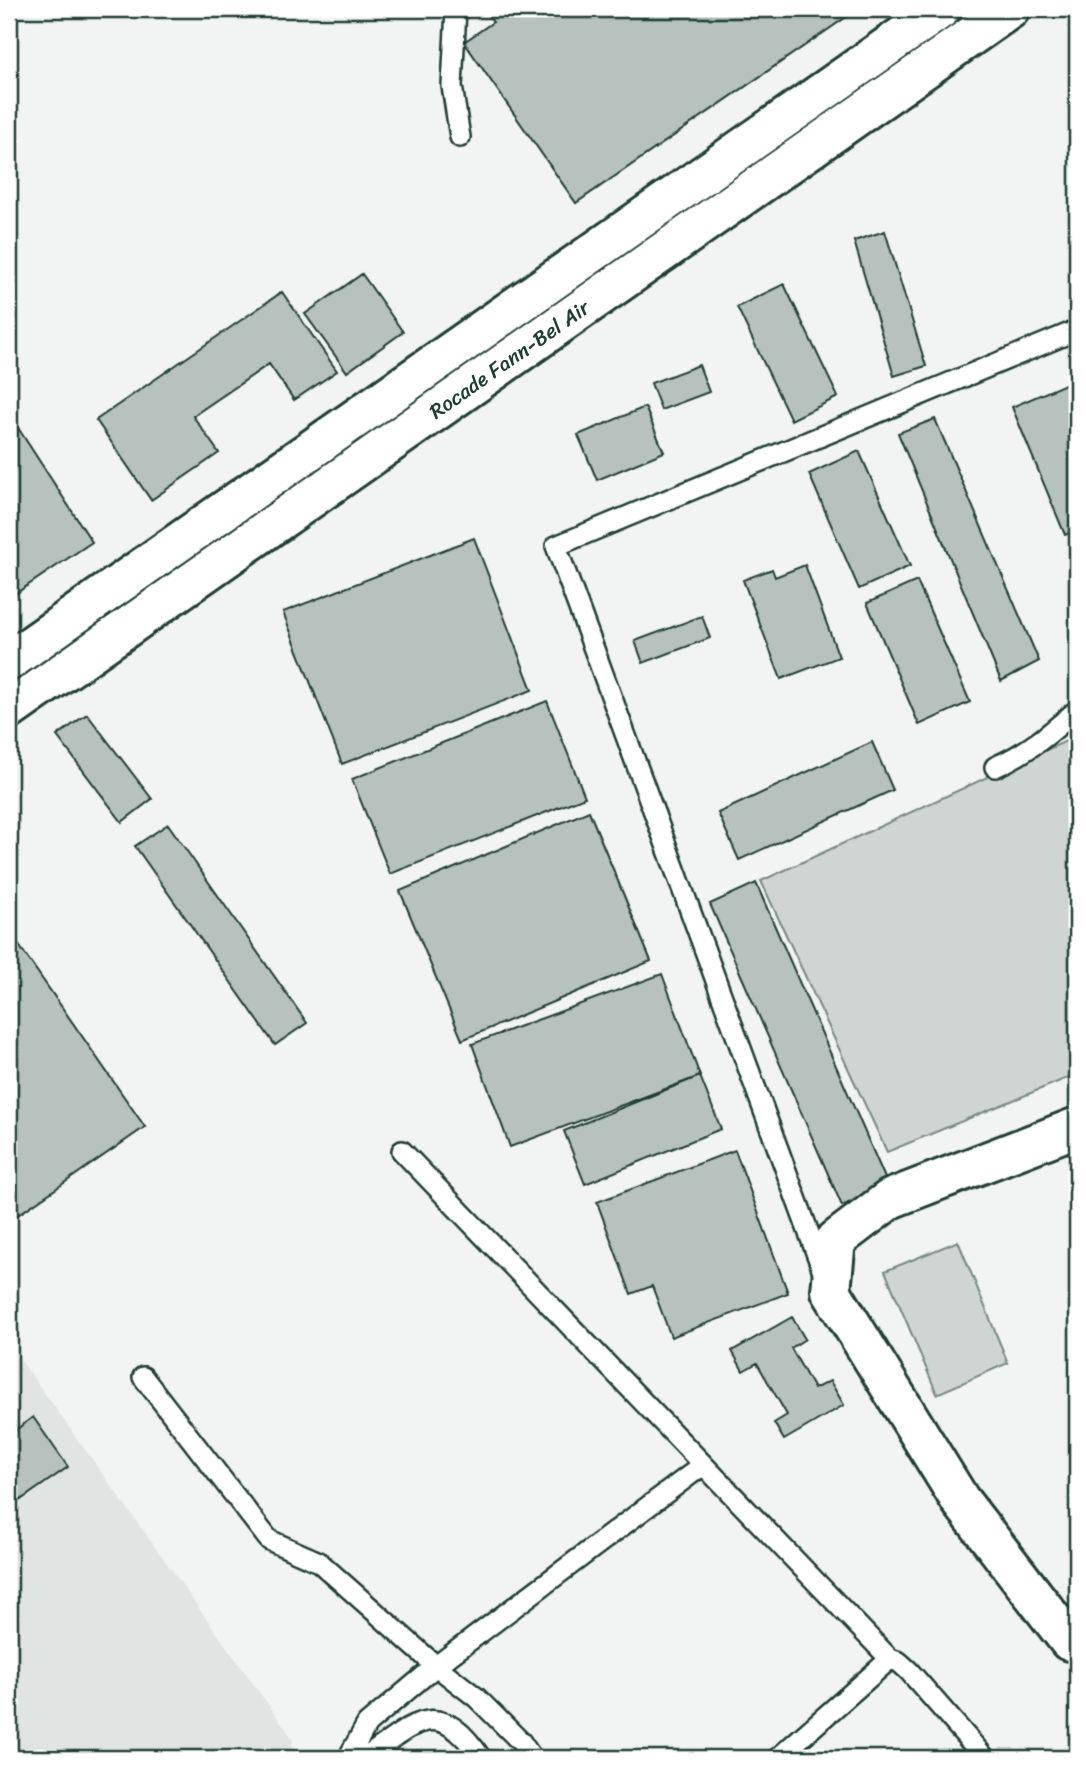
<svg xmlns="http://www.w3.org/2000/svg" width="1086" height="1767" font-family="Sriracha,sans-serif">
<rect width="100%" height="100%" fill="#f2f3f3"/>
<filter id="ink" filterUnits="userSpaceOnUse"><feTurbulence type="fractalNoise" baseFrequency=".0143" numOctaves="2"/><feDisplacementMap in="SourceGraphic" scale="14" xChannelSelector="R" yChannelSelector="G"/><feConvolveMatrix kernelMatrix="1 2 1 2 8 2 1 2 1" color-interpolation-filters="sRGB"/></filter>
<g filter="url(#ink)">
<path fill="#e0e4e3" d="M 9,1344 L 293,1739 L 290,1758 L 9,1758 Z"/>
<path fill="#ced5d3" stroke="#768984" stroke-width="2" d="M 1077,736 L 1077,1074 L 887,1152 L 761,881 Z
M 958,1241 L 1008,1363 L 937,1394 L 885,1271 Z"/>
<path fill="#b7c1bd" stroke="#1f3d34" stroke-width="2" d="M 483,9 L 858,9 L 576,203 L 464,42 L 493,22 Z
M 885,231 L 926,366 L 894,376 L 854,241 Z
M 362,274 L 403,332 L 347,372 L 305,314 Z
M 784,284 L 838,397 L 791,420 L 737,307 Z
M 282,292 L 337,371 L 294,400 L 269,364 L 193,416 L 219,453 L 151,500 L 96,420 Z
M 699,365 L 709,392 L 661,410 L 651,383 Z
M 1070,382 L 1077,400 L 1077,530 L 1065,535 L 1012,407 Z
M 645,407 L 664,452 L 597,480 L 578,435 Z
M 9,414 L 92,542 L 9,598 Z
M 935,419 L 1039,661 L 1001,681 L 898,433 Z
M 859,451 L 910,566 L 859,589 L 809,474 Z
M 474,538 L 532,690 L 342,764 L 283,612 Z
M 805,565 L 839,657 L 781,679 L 743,580 L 772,569 L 775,577 Z
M 917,581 L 970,702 L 919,725 L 867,603 Z
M 702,616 L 710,638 L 643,663 L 635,641 Z
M 547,701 L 585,797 L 390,874 L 352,779 Z
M 87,714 L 152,799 L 122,822 L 57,736 Z
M 872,742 L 893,790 L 739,860 L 718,813 Z
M 589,811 L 651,961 L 462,1040 L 400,891 Z
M 168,824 L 307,1023 L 275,1045 L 135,846 Z
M 756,883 L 888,1185 L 842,1206 L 710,904 Z
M 9,931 L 145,1127 L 9,1221 Z
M 662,974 L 700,1076 L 510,1147 L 472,1044 Z
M 700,1076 L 721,1129 L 585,1184 L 564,1131 Z
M 735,1150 L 788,1293 L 671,1337 L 652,1286 L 631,1294 L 597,1202 Z
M 792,1317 L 805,1339 L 791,1348 L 814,1389 L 830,1381 L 844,1405 L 784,1440 L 774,1423 L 787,1415 L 757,1363 L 743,1371 L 732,1351 Z
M 33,1417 L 68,1467 L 9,1508 L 9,1435 Z"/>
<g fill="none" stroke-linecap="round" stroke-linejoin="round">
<g stroke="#1f3d34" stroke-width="24">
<path id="lane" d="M 456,9 L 452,86 L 460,137
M 995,767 C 1030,751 1048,735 1077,710
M 402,1151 L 890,1659 L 899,1662 L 909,1671 L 985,1758
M 824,1274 L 556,546 L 1077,330
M 143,1377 L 269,1540 L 319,1562 L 436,1666 L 477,1698 L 521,1742 L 532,1758
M 348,1758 L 367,1724 L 436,1666 L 703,1465
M 365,1758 C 415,1724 437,1694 481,1758
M 778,1758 L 890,1659"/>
</g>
<g stroke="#1f3d34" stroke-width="44">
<path id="street" d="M 1069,1641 L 960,1500 L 831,1291 L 836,1240 L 890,1199 L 1077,1127"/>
</g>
<g stroke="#1f3d34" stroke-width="44">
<g id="secondary">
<path d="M 9,661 L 941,9"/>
<path id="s1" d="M 9,710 L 1010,9"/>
</g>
</g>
<use href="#lane" stroke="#fff" stroke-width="19"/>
<use href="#street" stroke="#fff" stroke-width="38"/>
<use href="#secondary" stroke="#fff" stroke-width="38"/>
</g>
</g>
<g text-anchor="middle" stroke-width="5" stroke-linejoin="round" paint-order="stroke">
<g font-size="21" fill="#1f3d34" stroke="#fff">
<text dy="7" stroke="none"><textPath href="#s1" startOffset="611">Rocade Fann-Bel Air</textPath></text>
</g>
</g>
<rect width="1086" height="1767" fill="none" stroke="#fff" stroke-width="35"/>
<rect x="18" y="18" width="1051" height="1732" fill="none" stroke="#1f3d34" stroke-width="2.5" filter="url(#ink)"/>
</svg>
